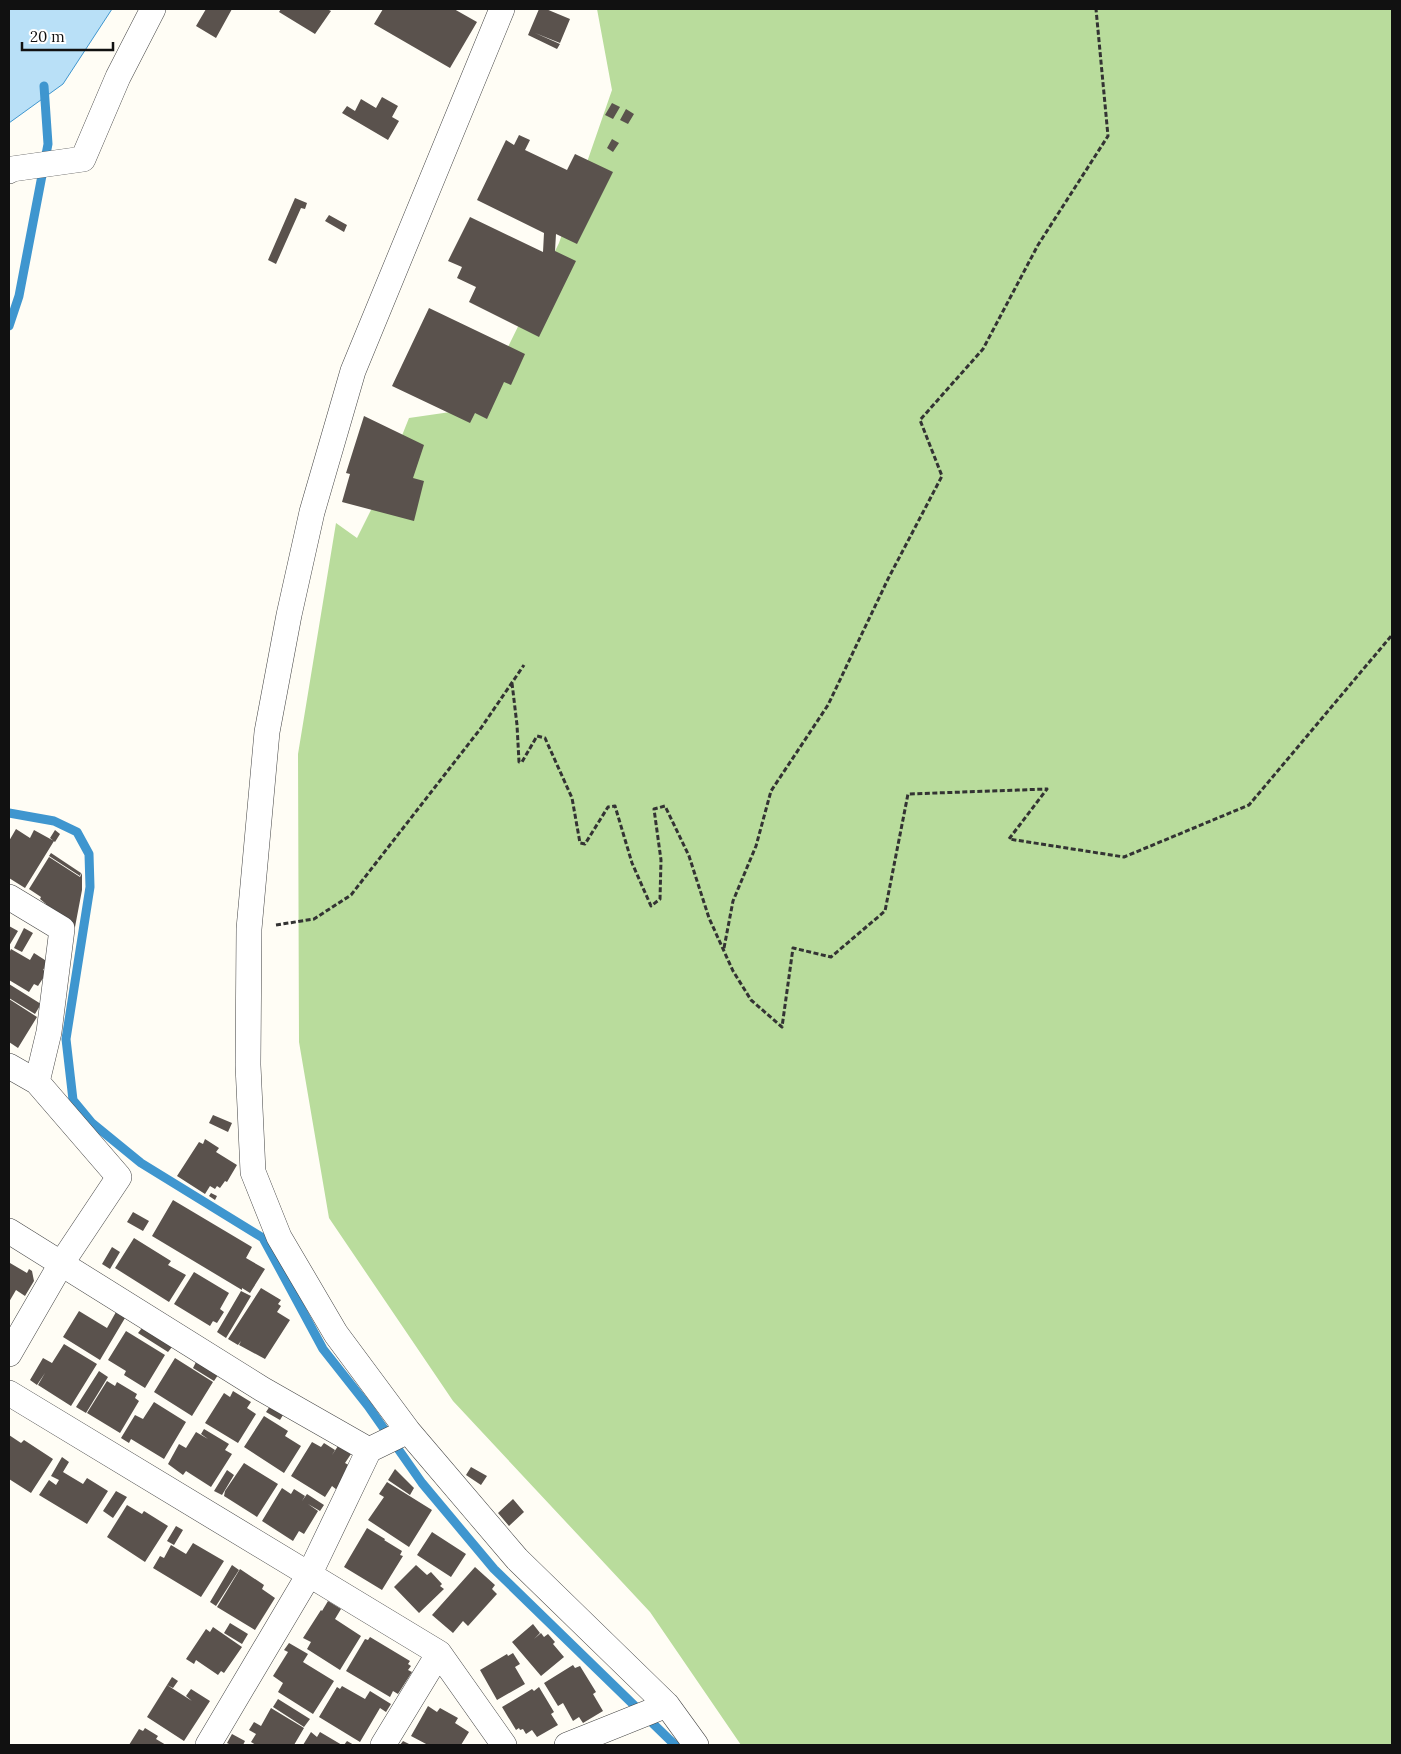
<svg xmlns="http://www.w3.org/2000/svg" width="1401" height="1754" font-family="Lora,serif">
<rect width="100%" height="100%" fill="#fffdf5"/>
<path fill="#b9dc9c" d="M 597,9 L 1392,9 L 1392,1745 L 741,1745 L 650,1612 L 453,1401 L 329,1218 L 299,1042 L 298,754 L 336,523 L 357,538 L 377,498 L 409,418 L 478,408 L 559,243 L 612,90 Z"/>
<path fill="#b9e0f7" stroke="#3f96cf" d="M 9,9 L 112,9 L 63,84 L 9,123 Z"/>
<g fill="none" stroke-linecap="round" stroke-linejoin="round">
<path stroke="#3f96cf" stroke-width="9" d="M 9,326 L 19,296 L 48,144 L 44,86
M 9,813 L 54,821 L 77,832 L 89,854 L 90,887 L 66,1039 L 73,1100 L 92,1123 L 141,1163 L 263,1238 L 323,1349 L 368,1406 L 422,1483 L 494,1569 L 675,1745"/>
</g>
<path fill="#5a524d" d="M 206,9 L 232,9 L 216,38 L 196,26 Z
M 281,9 L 327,9 L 331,11 L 315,34 L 279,12 Z
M 383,9 L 454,9 L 477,22 L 450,68 L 374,24 Z
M 539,9 L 546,9 L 570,19 L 560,43 L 535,33 L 560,44 L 557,49 L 528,35 Z
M 382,97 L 398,106 L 392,117 L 399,121 L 388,140 L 342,113 L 347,106 L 355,111 L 361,99 L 376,108 Z
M 612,103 L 620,107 L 613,119 L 605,115 Z
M 626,109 L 634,114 L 628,124 L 620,120 Z
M 519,135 L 530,140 L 525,150 L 567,170 L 575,154 L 613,172 L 577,244 L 556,234 L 555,251 L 576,261 L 539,337 L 469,302 L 476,287 L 457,278 L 462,267 L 448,261 L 470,217 L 543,252 L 544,233 L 477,200 L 506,140 L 514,145 Z
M 612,139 L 619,143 L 613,152 L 607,148 Z
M 295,198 L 307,203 L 305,209 L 301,208 L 276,264 L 268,260 Z
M 329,215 L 347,225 L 344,232 L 325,221 Z
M 429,308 L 525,354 L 511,385 L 504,382 L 487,419 L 475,413 L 470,423 L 392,386 Z
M 364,416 L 424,445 L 413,478 L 424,481 L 414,521 L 342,502 L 350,474 L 346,473 Z
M 16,829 L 30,838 L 34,830 L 54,841 L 25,888 L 9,878 L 9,841 Z
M 55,830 L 60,834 L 55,842 L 50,838 Z
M 51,853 L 81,873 L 80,876 L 49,856 Z
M 49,857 L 80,877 L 82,873 L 82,890 L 75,927 L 44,907 L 46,904 L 40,899 L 41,897 L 29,889 Z
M 9,926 L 18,931 L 9,946 Z
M 24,928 L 33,933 L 22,952 L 14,948 Z
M 11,949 L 30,960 L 34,953 L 48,962 L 43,970 L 47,972 L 38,986 L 34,984 L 29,992 L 9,980 L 9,953 Z
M 9,984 L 41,1004 L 35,1014 L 9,998 Z
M 9,999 L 37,1017 L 18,1048 L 9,1042 Z
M 213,1115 L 232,1123 L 228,1132 L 209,1123 Z
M 205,1139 L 219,1148 L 216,1152 L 237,1165 L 227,1182 L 225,1181 L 220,1188 L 217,1186 L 215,1189 L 210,1186 L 205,1194 L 177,1176 L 199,1142 L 203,1144 Z
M 211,1193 L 217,1196 L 215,1200 L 209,1196 Z
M 173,1200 L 252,1247 L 246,1258 L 265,1269 L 250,1293 L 242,1288 L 242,1290 L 152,1236 Z
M 133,1212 L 149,1221 L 143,1231 L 127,1222 Z
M 134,1238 L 171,1261 L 168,1265 L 186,1275 L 169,1302 L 115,1268 Z
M 112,1247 L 120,1252 L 110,1269 L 102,1264 Z
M 10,1263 L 27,1273 L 29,1269 L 32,1271 L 34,1281 L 25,1296 L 16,1290 L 9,1302 Z
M 194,1272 L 229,1293 L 220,1309 L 224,1312 L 217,1323 L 213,1321 L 216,1316 L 210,1326 L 174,1304 Z
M 261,1288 L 281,1300 L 278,1304 L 281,1306 L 277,1312 L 290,1320 L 265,1359 L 239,1345 L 241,1341 L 238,1345 L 228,1339 Z
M 241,1291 L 251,1296 L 226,1338 L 217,1332 Z
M 79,1311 L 107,1328 L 116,1312 L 125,1318 L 100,1360 L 63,1337 Z
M 142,1328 L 172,1347 L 168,1352 L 138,1333 Z
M 126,1331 L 165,1355 L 145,1388 L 124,1375 L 126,1371 L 108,1360 Z
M 64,1344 L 97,1364 L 71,1406 L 38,1385 L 45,1373 L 37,1385 L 30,1380 L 43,1358 L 52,1363 Z
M 175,1358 L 213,1382 L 192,1416 L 154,1392 Z
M 196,1362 L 218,1375 L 214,1381 L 193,1368 Z
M 99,1371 L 108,1377 L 86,1413 L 76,1407 Z
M 107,1381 L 115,1386 L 117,1382 L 137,1394 L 135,1398 L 139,1401 L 120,1433 L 87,1413 Z
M 233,1391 L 251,1402 L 247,1408 L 256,1414 L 238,1443 L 205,1423 L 224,1393 L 230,1397 Z
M 154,1402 L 186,1422 L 164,1459 L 131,1439 L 129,1443 L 121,1438 L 135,1415 L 143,1419 Z
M 270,1406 L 283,1415 L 280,1420 L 266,1412 Z
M 264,1416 L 288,1431 L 285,1436 L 301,1446 L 284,1473 L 244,1447 Z
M 204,1429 L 229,1444 L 225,1450 L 232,1454 L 211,1487 L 186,1471 L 183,1475 L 168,1464 L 179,1444 L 186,1448 L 196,1432 L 208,1439 L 201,1434 Z
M 9,1435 L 21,1443 L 24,1440 L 53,1459 L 31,1493 L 9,1479 Z
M 312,1442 L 321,1447 L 324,1443 L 335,1450 L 332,1455 L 338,1446 L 351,1454 L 345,1463 L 352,1467 L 337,1490 L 332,1486 L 325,1497 L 291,1476 Z
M 62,1457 L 69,1462 L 63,1472 L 83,1484 L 87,1478 L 108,1491 L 87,1524 L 39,1495 L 49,1480 L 56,1485 L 59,1480 L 51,1476 Z
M 244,1463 L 278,1484 L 257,1517 L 224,1496 L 225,1491 Z
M 471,1467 L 487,1476 L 481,1485 L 466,1475 Z
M 395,1469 L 414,1488 L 410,1495 L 388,1480 Z
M 227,1470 L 234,1475 L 222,1495 L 214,1491 Z
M 387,1482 L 432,1510 L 409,1547 L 368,1520 L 384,1497 L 379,1494 Z
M 282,1488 L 291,1494 L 294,1489 L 305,1496 L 302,1501 L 307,1494 L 324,1505 L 320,1511 L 308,1504 L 318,1511 L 304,1534 L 299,1531 L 293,1541 L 262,1521 Z
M 116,1491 L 127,1497 L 113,1518 L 103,1511 Z
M 513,1499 L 524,1512 L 509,1526 L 498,1513 Z
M 127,1505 L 142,1514 L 144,1511 L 168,1526 L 145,1562 L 107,1537 Z
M 176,1526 L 183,1530 L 174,1545 L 167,1541 Z
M 367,1528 L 385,1539 L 382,1544 L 384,1540 L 402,1551 L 400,1555 L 403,1556 L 382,1590 L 344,1567 Z
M 432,1532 L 466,1554 L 451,1577 L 417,1555 Z
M 193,1543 L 224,1561 L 201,1597 L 153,1568 L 160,1556 L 164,1558 L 171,1545 L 186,1554 Z
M 232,1565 L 239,1570 L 216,1606 L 210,1602 Z
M 416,1565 L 427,1575 L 431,1572 L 442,1584 L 440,1586 L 444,1589 L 419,1613 L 394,1587 Z
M 475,1567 L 495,1585 L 492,1589 L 497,1594 L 468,1626 L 463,1621 L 453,1633 L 432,1615 Z
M 240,1569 L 264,1585 L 262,1589 L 275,1598 L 255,1630 L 217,1607 Z
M 328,1601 L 341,1609 L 335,1619 L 361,1636 L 340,1670 L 307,1649 L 311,1642 L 303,1638 L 321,1610 L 322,1611 Z
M 230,1623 L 248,1634 L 242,1644 L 224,1633 Z
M 533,1624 L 540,1633 L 534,1639 L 541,1633 L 544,1637 L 548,1634 L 555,1642 L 553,1644 L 564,1657 L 541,1676 L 512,1642 Z
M 213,1627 L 242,1647 L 224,1673 L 221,1671 L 218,1675 L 196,1660 L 194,1664 L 186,1659 L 206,1629 L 210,1632 Z
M 370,1637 L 410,1661 L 408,1664 L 411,1666 L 408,1670 L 412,1672 L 398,1694 L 393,1691 L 390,1697 L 346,1671 L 365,1639 L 368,1640 Z
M 289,1643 L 308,1654 L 303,1662 L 334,1681 L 313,1714 L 278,1692 L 283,1683 L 273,1676 L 288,1652 L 284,1650 Z
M 513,1653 L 520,1664 L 515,1667 L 525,1684 L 497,1700 L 480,1670 L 507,1654 L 508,1656 Z
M 573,1665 L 575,1668 L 580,1666 L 596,1692 L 593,1694 L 603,1711 L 583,1723 L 579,1717 L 573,1721 L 563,1703 L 558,1706 L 544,1683 Z
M 172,1677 L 178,1681 L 173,1688 L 167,1685 Z
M 167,1685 L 192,1701 L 186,1696 L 191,1689 L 210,1701 L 184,1741 L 147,1717 Z
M 342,1686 L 365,1699 L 370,1691 L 391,1704 L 386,1712 L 380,1708 L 360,1742 L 319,1717 L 337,1687 L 340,1689 Z
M 539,1687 L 554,1712 L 551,1714 L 558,1725 L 537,1737 L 532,1730 L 526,1734 L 523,1729 L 520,1730 L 519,1728 L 516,1730 L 502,1707 L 532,1689 L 534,1691 Z
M 278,1699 L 310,1719 L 304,1727 L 273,1707 Z
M 428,1706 L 437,1712 L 440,1708 L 458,1718 L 455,1723 L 469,1732 L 461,1745 L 428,1745 L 411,1736 Z
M 271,1708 L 304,1728 L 294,1745 L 256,1745 L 251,1742 L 256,1734 L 249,1730 L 254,1722 L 261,1726 Z
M 145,1728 L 158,1736 L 156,1739 L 166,1745 L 129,1745 L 139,1729 L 143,1731 Z
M 311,1732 L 317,1737 L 320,1732 L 342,1745 L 303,1745 Z
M 232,1734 L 245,1741 L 243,1745 L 231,1745 L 227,1743 Z
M 347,1741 L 354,1745 L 344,1745 Z
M 403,1741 L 411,1745 L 400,1745 Z"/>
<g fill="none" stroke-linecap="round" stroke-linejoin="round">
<g stroke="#444" stroke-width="26">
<path id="minor" d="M 502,9 L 353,371 L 312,512 L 289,615 L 267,732 L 249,929 L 248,1065 L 253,1172 L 279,1237 L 336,1334 L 408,1431 L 517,1559 L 667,1705 L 696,1745
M 9,171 L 12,169 L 83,159 L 118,77 L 153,9
M 9,897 L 62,929 L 49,1032 L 37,1082 L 119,1177 L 61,1264 L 9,1354
M 9,1066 L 37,1082
M 9,1231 L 262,1389 L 369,1450 L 310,1573 L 208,1745
M 9,1393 L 439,1653 L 504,1745
M 369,1450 L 408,1431
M 383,1745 L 439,1653
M 567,1745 L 667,1705"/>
</g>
<path stroke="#333" stroke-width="3" stroke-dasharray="5 2.5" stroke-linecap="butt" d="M 512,683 L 517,725 L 519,762 L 522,762 L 537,736 L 545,738 L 572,798 L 580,843 L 585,844 L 608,807 L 615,806 L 632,863 L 651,906 L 660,899 L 661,860 L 654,809 L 665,806 L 689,856 L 709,918 L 733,971 L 751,1000 L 782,1027 L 793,948 L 831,957 L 885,911 L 908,794 L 1047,789 L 1009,839 L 1124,857 L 1249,805 L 1392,635
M 276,925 L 314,919 L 351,895 L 481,728 L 524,665
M 724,948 L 733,901 L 756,846 L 771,791 L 828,705 L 888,579 L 942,476 L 920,420 L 983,349 L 1038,245 L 1108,136 L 1096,9"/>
<use href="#minor" stroke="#fff" stroke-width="25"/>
</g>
<rect width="1401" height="1754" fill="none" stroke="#111111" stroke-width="20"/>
<path d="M22 42v8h91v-8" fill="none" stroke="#111111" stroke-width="2.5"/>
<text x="30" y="42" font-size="15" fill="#111111" stroke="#ffffff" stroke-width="4" paint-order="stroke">20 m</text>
</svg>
